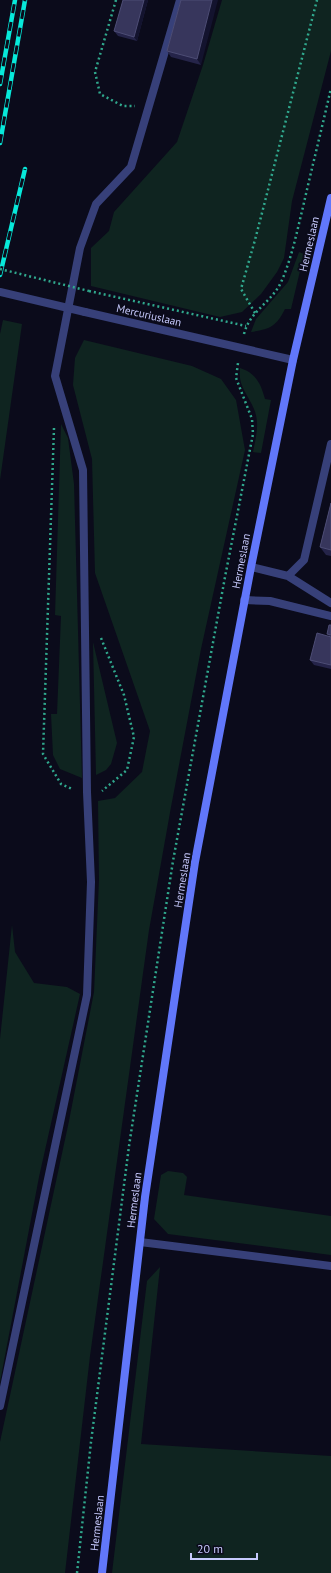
<svg xmlns="http://www.w3.org/2000/svg" width="331" height="1573" font-family="'PT Sans',sans-serif">
<rect width="100%" height="100%" fill="#0b0b1b"/>
<path fill="#0f2420" d="M 222,0 L 331,0 L 331,51 L 292,201 L 284,258 L 277,272 L 261,294 L 242,312 L 220,317 L 91,286 L 91,248 L 109,231 L 114,212 L 177,142 L 203,65 Z
M 299,252 L 304,254 L 291,309 L 285,309 C 276,327 270,329 251,332 L 256,319 L 288,282 Z
M 3,320 L 22,324 L 0,480 L 0,334 Z
M 84,340 L 192,366 L 221,379 L 236,400 L 245,450 L 201,649 L 171,807 L 149,930 L 90,1356 L 65,1573 L 0,1573 L 0,1442 L 69,1121 L 94,992 L 99,880 L 98,801 L 115,798 L 142,772 L 150,731 L 95,573 L 92,459 L 73,385 L 75,358 Z
M 240,368 C 256,373 261,384 265,399 L 271,400 L 261,453 L 253,452 C 256,437 260,423 254,409 C 247,392 238,387 240,368 Z
M 61,424 L 68,438 L 74,484 L 82,778 L 60,769 L 53,755 L 51,714 L 57,714 L 61,616 L 55,615 Z
M 93,642 L 117,743 L 111,764 L 106,770 L 96,775 Z
M 12,925 L 15,952 L 34,983 L 67,987 L 80,994 L 39,1177 L 0,1382 L 0,1039 Z
M 168,1171 L 183,1173 L 187,1177 L 184,1195 L 331,1216 L 331,1255 L 168,1234 L 154,1219 L 161,1175 Z
M 160,1267 L 141,1444 L 331,1456 L 331,1573 L 112,1573 L 147,1281 Z"/>
<g fill="none" stroke-linecap="round" stroke-linejoin="round">
<path stroke="#30a88d" stroke-width="2.5" stroke-dasharray="2 3" stroke-linecap="butt" d="M 116,0 L 95,72 L 100,94 L 123,106 L 135,106
M 89,291 L 246,326
M 255,313 L 241,289 L 255,240 L 317,0
M 244,334 C 250,310 273,302 282,280 C 292,257 297,231 303,207 C 312,167 322,128 331,88
M 54,428 L 43,754 L 61,784 L 72,789
M 101,638 L 124,695 L 134,737 L 127,770 L 102,791
M 77,1573 L 91,1442 L 129,1146 L 173,861 L 225,577 L 253,434 L 252,419 L 236,378 L 238,363"/>
<path stroke="#374079" stroke-width="8" d="M 251,567 L 288,576 L 331,603
M 288,576 L 304,560 L 331,444
M 244,600 L 270,601 L 331,616
M 140,1242 L 331,1266
M 0,1406 L 87,995 L 91,882 L 87,792 L 83,470 L 55,376 L 80,248 L 96,204 L 131,167 L 180,0"/>
<path stroke="#374079" stroke-width="8" d="M 85,312 L 293,360"/>
<path stroke="#6177fa" stroke-width="8" d="M 102,1573 L 145,1197 L 195,862 L 251,567 L 293,360 L 331,198"/>
<g stroke="#07e9da" stroke-width="4.5">
<path id="rail" d="M 0,84 L 15,0
M 0,143 L 25,0
M 0,275 L 25,169"/>
</g>
<use href="#rail" stroke="#0b0b1b" stroke-width="3" stroke-dasharray="9" stroke-linecap="butt"/>
<path stroke="#30a88d" stroke-width="2.5" stroke-dasharray="2 3" stroke-linecap="butt" d="M 0,269 L 89,291"/>
<path stroke="#374079" stroke-width="8" d="M 0,292 L 85,312"/>
</g>
<path fill="#252449" d="M 123,0 L 148,0 L 137,41 L 118,36 L 114,31 Z
M 181,0 L 201,65 L 171,57 L 167,51 Z
M 331,503 L 331,556 L 326,555 L 320,547 Z
M 331,625 L 331,669 L 314,665 L 310,660 L 329,636 L 327,634 Z"/>
<path fill="#13132e" d="M 144,0 L 148,0 L 137,41 L 134,37 Z
M 212,0 L 218,0 L 201,65 L 197,59 Z"/>
<path fill="#37365c" stroke="#4d4d75" d="M 123,0 L 144,0 L 134,37 L 114,31 Z
M 181,0 L 212,0 L 197,59 L 167,51 Z
M 331,503 L 331,550 L 320,547 Z
M 329,625 L 331,625 L 331,635 L 327,634 Z
M 317,633 L 331,637 L 331,665 L 310,660 Z"/>
<g text-anchor="middle" stroke-width="4" stroke-linejoin="round" paint-order="stroke">
<g font-size="11" fill="#c7cafd" stroke="#0b0b1b">
<text transform="translate(309 244) rotate(-77)" y="4">Hermeslaan</text>
<text transform="translate(149 315) rotate(13)" y="4">Mercuriuslaan</text>
<text transform="translate(241 561) rotate(-79)" y="4">Hermeslaan</text>
<text transform="translate(182 880) rotate(-81)" y="4">Hermeslaan</text>
<text transform="translate(134 1200) rotate(-83)" y="4">Hermeslaan</text>
<text transform="translate(97 1523) rotate(-84)" y="4">Hermeslaan</text>
</g>
</g>
<path d="M191 1553v6h66v-6" fill="none" stroke="#c7cafd" stroke-width="2"/>
<text x="197" y="1553" font-size="12" fill="#c7cafd" stroke="#0b0b1b" stroke-width="3" paint-order="stroke">20 m</text>
</svg>
